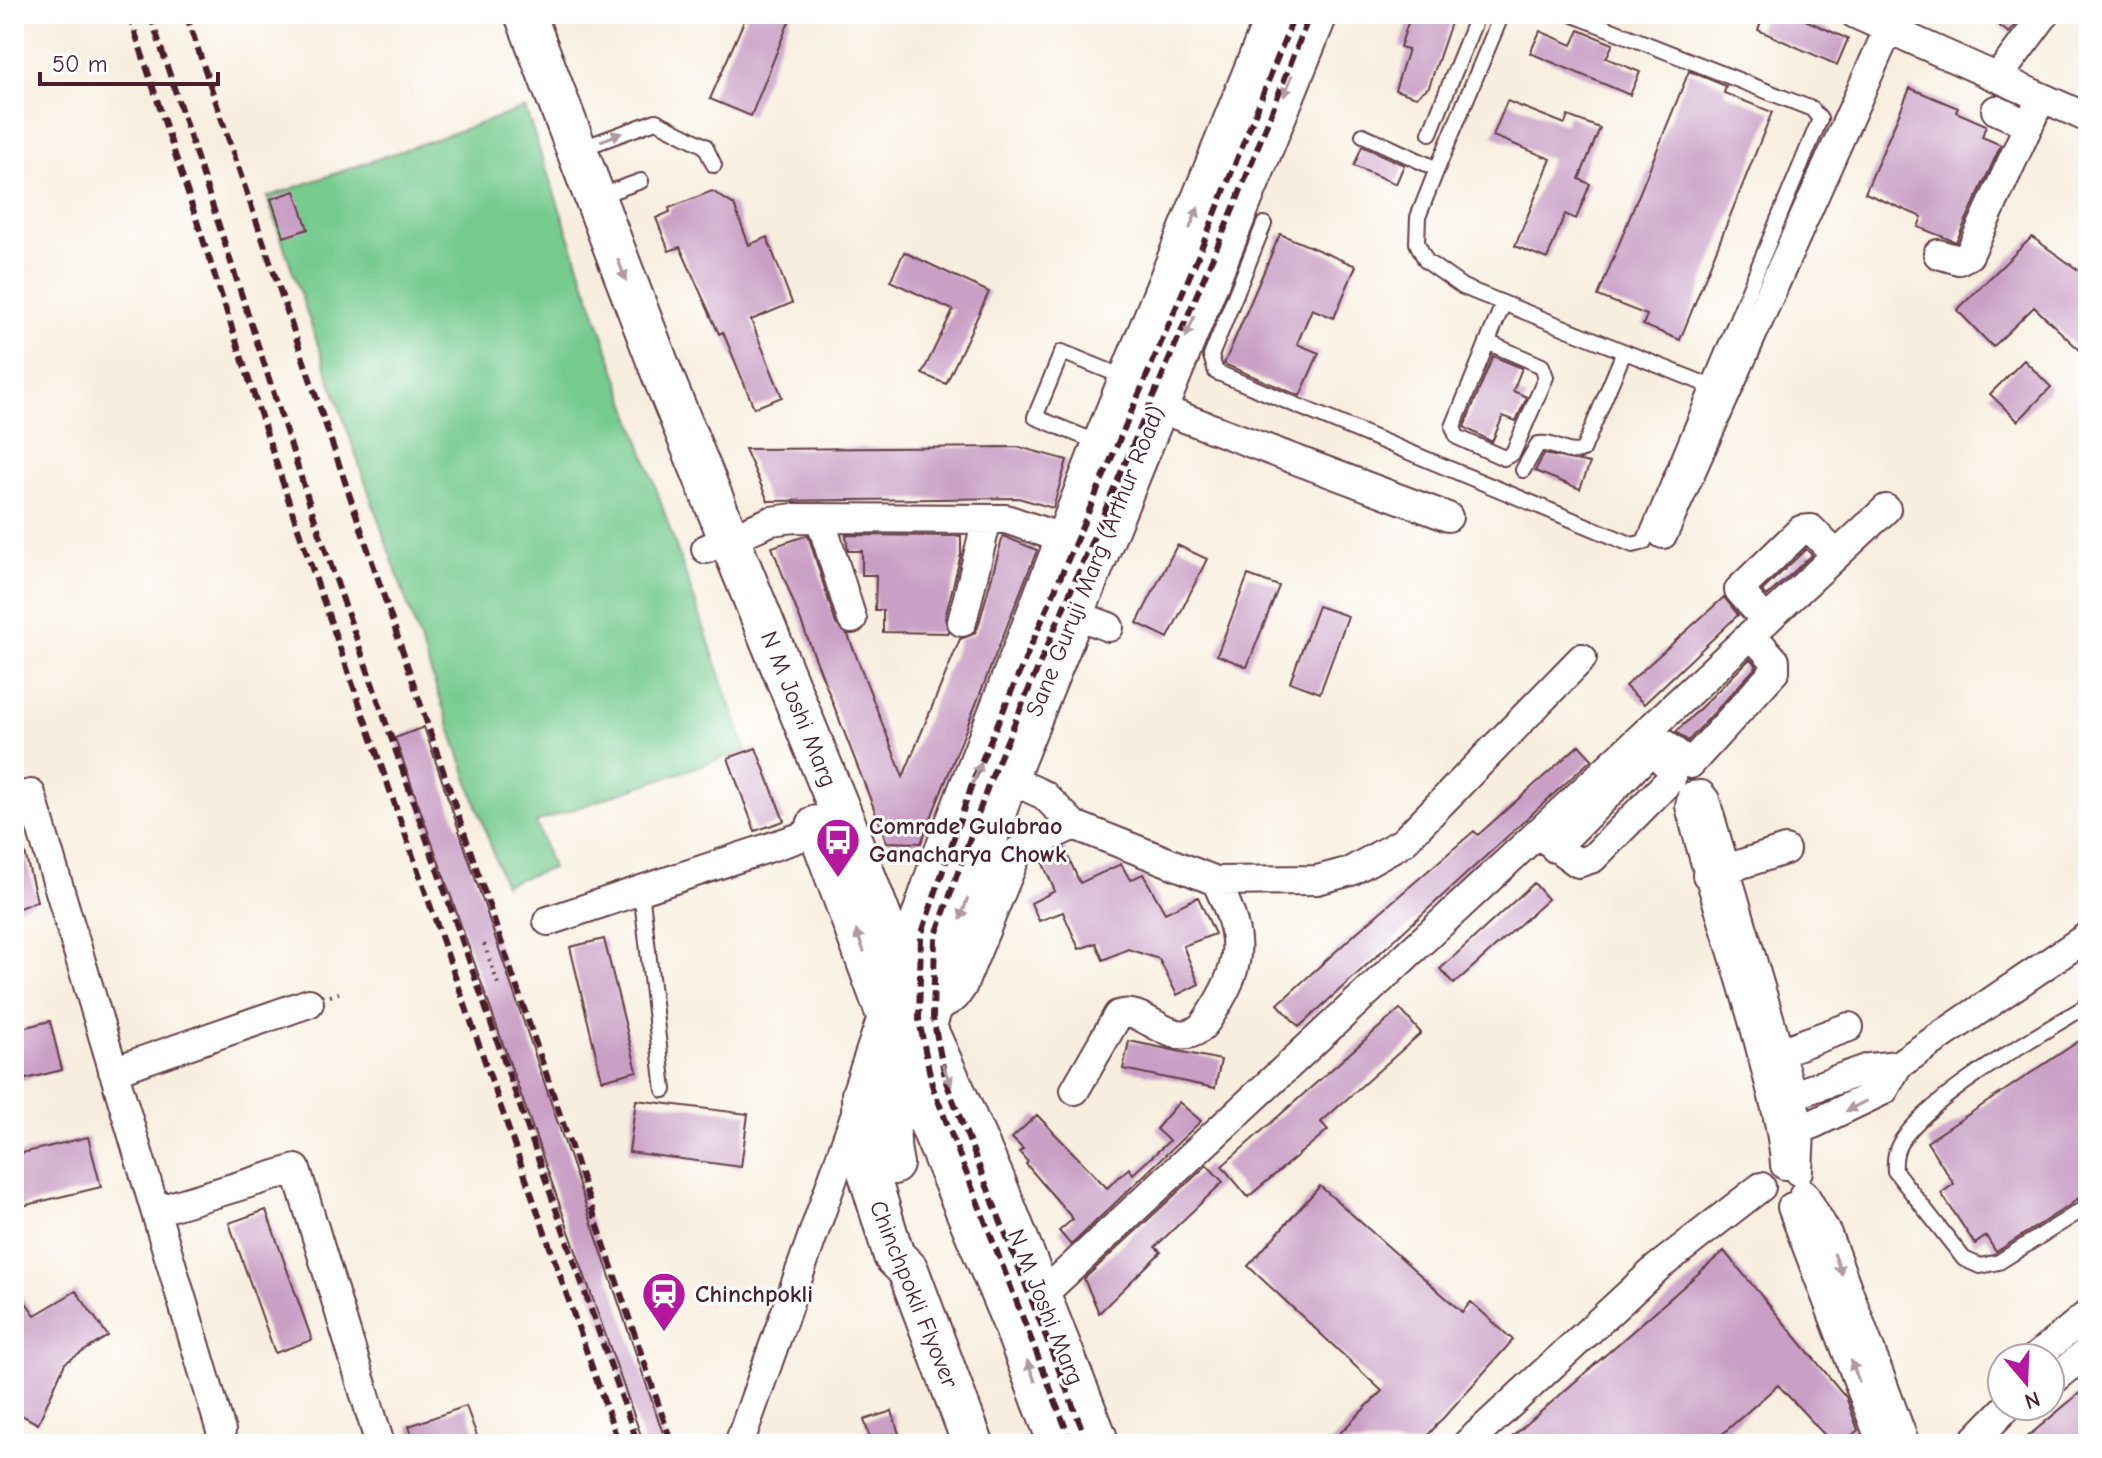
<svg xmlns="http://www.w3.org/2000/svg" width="2102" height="1458" font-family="'Comic Neue',sans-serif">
<rect width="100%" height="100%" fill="#fff"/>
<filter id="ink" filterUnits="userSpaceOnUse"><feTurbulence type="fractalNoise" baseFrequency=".0125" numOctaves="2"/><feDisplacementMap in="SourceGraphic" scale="16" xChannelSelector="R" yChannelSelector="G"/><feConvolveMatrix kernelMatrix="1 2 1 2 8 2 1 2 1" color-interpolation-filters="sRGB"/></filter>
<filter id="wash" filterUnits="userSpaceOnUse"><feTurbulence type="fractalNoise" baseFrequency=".006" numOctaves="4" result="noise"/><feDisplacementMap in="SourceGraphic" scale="32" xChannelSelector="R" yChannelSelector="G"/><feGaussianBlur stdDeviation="1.8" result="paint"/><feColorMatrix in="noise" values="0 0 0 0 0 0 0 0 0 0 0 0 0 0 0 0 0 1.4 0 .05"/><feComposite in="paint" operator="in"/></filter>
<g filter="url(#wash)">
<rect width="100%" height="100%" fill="#f8eedf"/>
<path fill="#74ca8e" stroke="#5f745c" stroke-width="2" d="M 525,108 L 746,750 L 536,822 L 552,868 L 504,884 L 267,197 Z"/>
<g id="blocks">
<path fill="#c99fc5" d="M 747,14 L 792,14 L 751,116 L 710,99 Z
M 1411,14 L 1454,14 L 1429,87 L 1416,97 L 1395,90 L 1408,49 L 1400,47 Z
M 1764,14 L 1792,14 L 1848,39 L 1837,65 L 1758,30 Z
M 1984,14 L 2024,14 L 2009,33 Z
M 1579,30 L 1613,44 L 1606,58 L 1640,72 L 1630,95 L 1530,53 L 1540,31 L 1572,45 Z
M 1689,71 L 1726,86 L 1724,93 L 1772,112 L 1680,340 L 1643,325 L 1647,315 L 1598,296 Z
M 1910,88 L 1958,108 L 1956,112 L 1986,125 L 1982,137 L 2001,145 L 1956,242 L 1918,227 L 1922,217 L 1865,193 Z
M 1507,101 L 1565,124 L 1568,116 L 1600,128 L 1579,179 L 1590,184 L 1576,219 L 1565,214 L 1547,259 L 1515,246 L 1551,159 L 1493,136 Z
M 1362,146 L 1404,165 L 1396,184 L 1354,166 Z
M 295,191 L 308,229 L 284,237 L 271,199 Z
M 712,191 L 734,205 L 749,245 L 767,237 L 792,303 L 751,320 L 782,397 L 754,408 L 723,332 L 719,334 L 680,247 L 669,251 L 656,218 L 670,212 L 669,208 Z
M 1280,234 L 1356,266 L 1334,318 L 1312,309 L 1297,344 L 1319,353 L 1300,396 L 1224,364 Z
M 2032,237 L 2088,277 L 2088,358 L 2034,307 L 1993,347 L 1957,310 Z
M 904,252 L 989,292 L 946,384 L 922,374 L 953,310 L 890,281 Z
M 1493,356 L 1522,368 L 1513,391 L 1527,397 L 1516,421 L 1503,416 L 1492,442 L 1464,427 Z
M 2024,360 L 2051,387 L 2018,421 L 1990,394 Z
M 1019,447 L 1067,460 L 1053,508 L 1018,498 L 768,501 L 745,449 Z
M 1544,454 L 1590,463 L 1580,489 L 1535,471 Z
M 808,535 L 836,624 L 848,635 L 903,777 L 960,639 L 974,634 L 978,627 L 1003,536 L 1037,550 L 921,843 L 887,842 L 772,547 Z
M 846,535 L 961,536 L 961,554 L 945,618 L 949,633 L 883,632 L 883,610 L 875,610 L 876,575 L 862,575 L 862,551 L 848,551 Z
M 1177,545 L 1207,559 L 1168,638 L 1137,623 Z
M 1806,549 L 1812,555 L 1767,596 L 1762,591 Z
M 1248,575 L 1279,586 L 1247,667 L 1217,655 Z
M 1724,597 L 1738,615 L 1644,704 L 1625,686 Z
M 1318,606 L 1348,616 L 1320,693 L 1290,682 Z
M 1750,659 L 1757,666 L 1688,741 L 1676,732 Z
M 424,727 L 659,1422 L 667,1444 L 644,1444 L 395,738 Z
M 1579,745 L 1592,759 L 1299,1027 L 1278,1004 L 1356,933 L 1474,831 L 1478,835 Z
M 756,748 L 784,821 L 755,831 L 728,758 Z
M 21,837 L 37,901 L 14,910 L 14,838 Z
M 1064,848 L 1080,883 L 1121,864 L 1130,880 L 1143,874 L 1165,913 L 1198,897 L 1215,934 L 1183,946 L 1199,984 L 1177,995 L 1159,959 L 1128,949 L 1103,960 L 1096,943 L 1079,949 L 1063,912 L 1039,921 L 1031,903 L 1055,891 L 1041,859 Z
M 1534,883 L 1548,899 L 1454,984 L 1440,969 Z
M 604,939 L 637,1071 L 602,1080 L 570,947 Z
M 1400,1009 L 1421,1033 L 1321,1122 L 1328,1130 L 1248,1197 L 1222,1166 Z
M 50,1021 L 62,1070 L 14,1082 L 14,1030 Z
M 2088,1035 L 2088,1190 L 2070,1205 L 1996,1252 L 1986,1236 L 1975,1244 L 1941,1193 L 1954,1184 L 1927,1142 Z
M 1129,1041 L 1221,1060 L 1215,1088 L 1123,1069 Z
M 636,1100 L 748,1114 L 741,1167 L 629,1152 Z
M 1179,1102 L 1201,1121 L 1071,1245 L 1059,1231 L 1073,1219 L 1026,1164 L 1028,1162 L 1019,1152 L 1023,1149 L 1012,1138 L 1037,1115 L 1107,1188 L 1129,1168 L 1133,1174 L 1169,1141 L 1156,1129 Z
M 88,1137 L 101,1187 L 14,1208 L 14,1155 Z
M 1207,1165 L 1223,1182 L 1155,1247 L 1161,1252 L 1099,1313 L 1084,1279 Z
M 1320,1186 L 1462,1312 L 1471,1302 L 1513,1340 L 1420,1444 L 1329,1444 L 1382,1391 L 1248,1266 Z
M 266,1210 L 312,1340 L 275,1353 L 229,1223 Z
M 1724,1251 L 1846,1397 L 1858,1430 L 1842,1444 L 1833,1444 L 1778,1385 L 1711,1444 L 1504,1444 Z
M 14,1286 L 35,1315 L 76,1291 L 108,1336 L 65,1363 L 38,1424 L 14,1411 Z
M 2088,1386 L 2088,1444 L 2019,1444 Z
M 466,1406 L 480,1444 L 415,1444 L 409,1426 Z
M 892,1411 L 902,1444 L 872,1444 L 864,1420 Z"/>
</g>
</g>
<g filter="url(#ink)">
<use href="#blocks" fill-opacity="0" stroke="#643e46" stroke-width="2"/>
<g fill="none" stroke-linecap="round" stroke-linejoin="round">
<g stroke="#643e46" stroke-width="18">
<path id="lane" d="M 1430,133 L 1478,14
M 1363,135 L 1437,169 L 1502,14
M 577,150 L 656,121 L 705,146 L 714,165
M 1437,169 L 1418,217 L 1417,243 L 1426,261 L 1463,287 L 1715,388
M 596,197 L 641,181
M 1264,224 L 1211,356 L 1216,372 L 1633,545 L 1644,542 L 1820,119 L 1812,109 L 1571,14
M 1487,342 L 1542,366 L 1546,377 L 1513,453 L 1504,458 L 1457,437 L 1453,427 L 1503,304
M 1099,443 L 1035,417 L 1062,352 L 1126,378
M 1523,470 L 1538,444 C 1553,441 1568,457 1583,450 L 1624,352
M 641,890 L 664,1090
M 2088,1005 C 2035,1037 1942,1089 1905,1136 C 1896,1147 1894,1157 1895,1171 L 1964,1259 L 1980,1266 L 1999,1262 L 2088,1206"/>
</g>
<g stroke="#643e46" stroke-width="32">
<path id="street" d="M 1855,14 L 2088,118
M 1998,77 L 2045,14
M 1996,110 L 2029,125
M 1938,254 L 1959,260 L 1969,255 L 2041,98
M 1158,408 L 1448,517
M 820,518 L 852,619
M 1663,534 L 1889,28 L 1901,14
M 706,549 L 771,521 L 794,518 L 1006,519 L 1067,540
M 1058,608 L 1109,627
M 1766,621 L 1739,590 L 1801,530 L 1811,529 L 1836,555
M 962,622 L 987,519
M 1663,743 L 1690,764 L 1775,671 L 1775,661 L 1751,634
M 1007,778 L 1044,795 L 1074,825 L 1216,881 L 1317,880 L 1351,871 L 1403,842 L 1582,658
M 14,798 L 31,794 L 221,1431
M 1537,833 L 1578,863 L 1593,858 L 1671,779 L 1671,768 L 1639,739
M 1555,848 L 1640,762
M 1707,875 L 1785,850
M 548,921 L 819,831
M 931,1011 L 955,997 L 962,987 L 1018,851 L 1074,825
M 1763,1058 L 1849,1027
M 113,1071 L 309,1003
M 1075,1090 L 1118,1015 C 1141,1006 1163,1039 1188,1034 C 1202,1031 1207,1020 1214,1009 C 1246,959 1241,933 1216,881
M 1777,1101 L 1869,1068 L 1898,1065
M 1784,1138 L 1884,1090 L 1898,1065 L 2088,936
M 1785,1165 C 1783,1128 1772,1094 1763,1058 C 1742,973 1711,891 1690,806 L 1692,796 L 1701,795 L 1705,800 L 1792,1096 L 1800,1132 L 1798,1171
M 1804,1194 L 1827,1234 L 1905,1444
M 1792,1207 L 1882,1444
M 156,1211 L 296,1169 L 380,1444
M 1028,1308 L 1886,509
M 2035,1358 L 2088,1314
M 2050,1383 L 2088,1351
M 739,1444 L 856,1113
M 1467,1444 L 1657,1268 L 1761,1187
M 1971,1444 L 2008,1406"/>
</g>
<g stroke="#643e46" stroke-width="44">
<path id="secondary" d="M 525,14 L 664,379 L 845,823 L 904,978 L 996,1184 L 1099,1444
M 817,826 L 906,1067 L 1013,1323 L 1059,1444
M 893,1164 C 881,1114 903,1072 925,1028 L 1007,778 L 1317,14
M 973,1444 L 908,1270 L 894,1256 L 863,1155 L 862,1095 L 939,867 L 1103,444 L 1277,14"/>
</g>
<path stroke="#643e46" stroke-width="4" stroke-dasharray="2 6" stroke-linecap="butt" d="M 484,944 L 499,987
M 330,996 L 339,993"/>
<use href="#lane" stroke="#fff" stroke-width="14"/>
<use href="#street" stroke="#fff" stroke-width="28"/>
<use href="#secondary" stroke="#fff" stroke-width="40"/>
<path stroke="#4a1f2b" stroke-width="6" stroke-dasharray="12 6" stroke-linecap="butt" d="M 129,14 L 294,517 L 619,1444
M 150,14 L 314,517 L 638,1444
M 186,14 L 672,1444
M 1072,1444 L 932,1085 L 919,1020 L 921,936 L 973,781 L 1199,254 L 1295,14
M 1088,1444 L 946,1082 L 933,1018 L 935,938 L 989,783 L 1237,200 L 1310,14"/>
</g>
<defs><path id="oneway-solid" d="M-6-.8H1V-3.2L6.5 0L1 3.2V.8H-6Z" transform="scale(2)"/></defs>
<g fill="#ae9aa0">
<use href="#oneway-solid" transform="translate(1288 86) rotate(112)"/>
<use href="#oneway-solid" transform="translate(611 137) rotate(-21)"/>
<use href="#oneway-solid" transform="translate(1194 218) rotate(-68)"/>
<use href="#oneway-solid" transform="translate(622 270) rotate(69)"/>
<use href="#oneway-solid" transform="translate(1190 327) rotate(112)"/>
<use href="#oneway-solid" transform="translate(977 773) rotate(-68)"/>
<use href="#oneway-solid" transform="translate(964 909) rotate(108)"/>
<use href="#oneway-solid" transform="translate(860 941) rotate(-111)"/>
<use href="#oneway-solid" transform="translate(947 1075) rotate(66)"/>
<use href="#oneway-solid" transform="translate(1856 1106) rotate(153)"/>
<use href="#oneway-solid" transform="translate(1838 1264) rotate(70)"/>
<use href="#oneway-solid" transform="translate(1031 1371) rotate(-111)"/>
<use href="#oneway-solid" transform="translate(1855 1371) rotate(-111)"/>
</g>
</g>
<defs>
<g id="bus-pin" transform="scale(2.3)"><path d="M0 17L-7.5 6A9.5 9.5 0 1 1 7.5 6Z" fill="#b5179e" stroke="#fff"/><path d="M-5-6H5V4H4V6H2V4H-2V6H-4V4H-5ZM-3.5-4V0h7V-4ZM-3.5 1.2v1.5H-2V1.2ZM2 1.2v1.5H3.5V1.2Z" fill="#fff"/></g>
<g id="station-pin" transform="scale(2.3)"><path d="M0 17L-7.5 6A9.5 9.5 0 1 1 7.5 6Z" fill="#b5179e" stroke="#fff"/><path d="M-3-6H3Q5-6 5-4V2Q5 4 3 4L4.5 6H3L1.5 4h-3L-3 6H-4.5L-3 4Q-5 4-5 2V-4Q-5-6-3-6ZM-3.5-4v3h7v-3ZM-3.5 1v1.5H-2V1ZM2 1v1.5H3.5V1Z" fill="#fff"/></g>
</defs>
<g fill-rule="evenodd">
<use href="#bus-pin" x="838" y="840"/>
<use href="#station-pin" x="664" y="1294"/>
</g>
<g text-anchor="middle" stroke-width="6" stroke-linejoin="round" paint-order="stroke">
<g font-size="24" fill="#4a1f2b" stroke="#fff">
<text transform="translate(1095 561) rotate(-68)" y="8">Sane Guruji Marg (Arthur Road)</text>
<text transform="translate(799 709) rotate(68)" y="8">N M Joshi Marg</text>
<text transform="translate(914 1294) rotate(68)" y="8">Chinchpokli Flyover</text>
<text transform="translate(1046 1307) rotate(68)" y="8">N M Joshi Marg</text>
</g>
<g font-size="24" font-weight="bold" fill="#4a1f2b" stroke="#fff" text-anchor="start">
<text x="869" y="834">Comrade Gulabrao<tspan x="869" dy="28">Ganacharya Chowk</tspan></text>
<text x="695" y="1302">Chinchpokli</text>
</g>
</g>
<rect width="2102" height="1458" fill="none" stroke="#fff" stroke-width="48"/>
<g transform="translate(2026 1382) rotate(161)"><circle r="38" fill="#ffffff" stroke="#b7a5aa" stroke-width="2"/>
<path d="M0-6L14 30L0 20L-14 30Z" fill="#b5179e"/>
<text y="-12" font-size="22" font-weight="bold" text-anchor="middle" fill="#4a1f2b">N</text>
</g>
<path d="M40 72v12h178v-12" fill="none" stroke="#4a1f2b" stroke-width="4"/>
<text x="52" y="72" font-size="24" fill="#4a1f2b" stroke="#ffffff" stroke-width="6" paint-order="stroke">50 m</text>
</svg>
